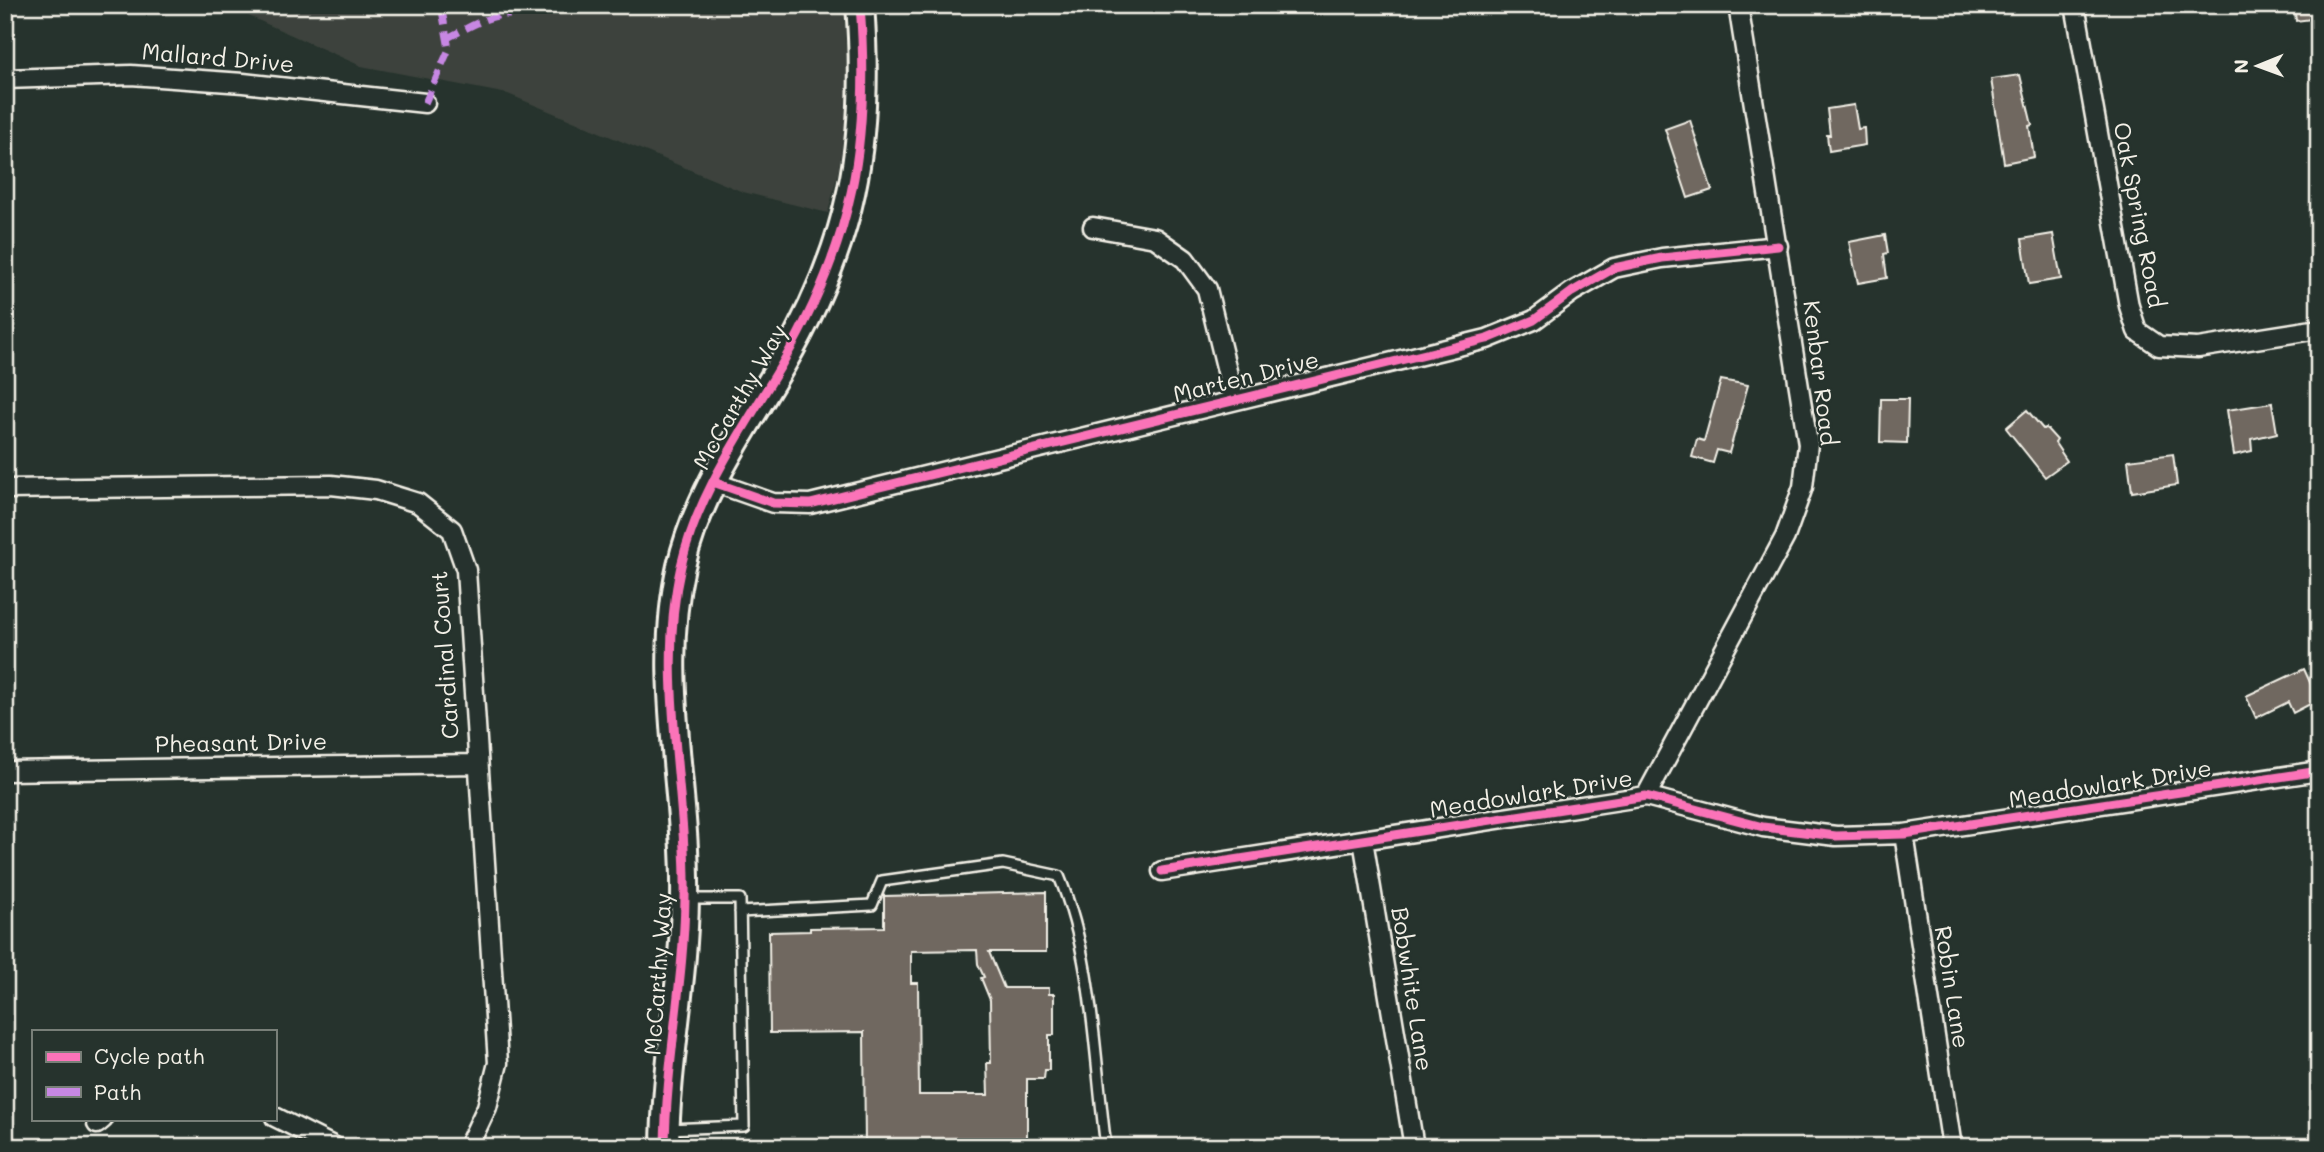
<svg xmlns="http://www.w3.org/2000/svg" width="2324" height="1152" font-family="Mali,sans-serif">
<rect width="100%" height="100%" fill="#26332d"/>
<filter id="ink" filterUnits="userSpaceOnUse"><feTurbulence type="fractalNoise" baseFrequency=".0143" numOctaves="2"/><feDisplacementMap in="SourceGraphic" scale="14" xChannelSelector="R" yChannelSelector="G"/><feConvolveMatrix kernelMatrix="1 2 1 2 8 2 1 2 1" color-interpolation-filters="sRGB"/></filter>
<g filter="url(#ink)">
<path fill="#3c433c" d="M 224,5 L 844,5 L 847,71 L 845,124 L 839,169 L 828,213 L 743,192 L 508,94 L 361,66 Z"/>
<path fill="#706860" stroke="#f4f1e8" stroke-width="2" fill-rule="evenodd" d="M 2294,5 L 2319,5 L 2319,18 L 2296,21 Z
M 2020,75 L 2032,125 L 2029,126 L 2034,157 L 2004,163 L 1991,79 Z
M 1854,105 L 1858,129 L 1864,128 L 1865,145 L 1829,151 L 1827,135 L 1830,135 L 1827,109 Z
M 1690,120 L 1712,190 L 1688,198 L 1665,129 Z
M 2053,234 L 2061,279 L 2029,284 L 2022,239 Z
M 1885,235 L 1888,253 L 1884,254 L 1887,278 L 1858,283 L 1849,242 Z
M 1721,380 L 1748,385 L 1729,453 L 1717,450 L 1713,463 L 1692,457 L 1697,439 L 1704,441 Z
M 1881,399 L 1908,399 L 1907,443 L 1880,442 Z
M 2272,403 L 2277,433 L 2251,439 L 2252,451 L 2234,455 L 2227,410 Z
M 2027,410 L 2043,429 L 2046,428 L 2057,440 L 2055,443 L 2067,461 L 2045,477 L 2006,428 Z
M 2173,454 L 2177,485 L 2132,492 L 2128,460 Z
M 2304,669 L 2318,700 L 2293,713 L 2288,702 L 2256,718 L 2246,696 Z
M 1046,892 L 1046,952 L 989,952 L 1004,988 L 1049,988 L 1049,994 L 1054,994 L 1054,1035 L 1049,1035 L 1049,1070 L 1045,1070 L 1044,1079 L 1027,1079 L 1027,1147 L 865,1147 L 864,1032 L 770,1033 L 769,932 L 810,931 L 810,928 L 884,927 L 884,896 ZM 977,950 L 978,964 L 984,977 L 981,978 L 990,1000 L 991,1063 L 987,1063 L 988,1095 L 919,1095 L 918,983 L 911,983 L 911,951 Z"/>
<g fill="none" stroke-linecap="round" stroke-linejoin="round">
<g stroke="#f4f1e8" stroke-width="14">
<path id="lane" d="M 740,912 L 872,905 L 882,881 L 1003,864 L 1059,876 C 1094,961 1094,1057 1106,1147
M 667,1129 L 744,1126 L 740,899 L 687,899"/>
</g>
<g stroke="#f4f1e8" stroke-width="23">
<path id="street" d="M 2075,5 L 2129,306 L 2137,331 L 2159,346 L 2198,348 L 2319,329
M 5,79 L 131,75 L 243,83 L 425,103
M 1093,227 L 1155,238 L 1185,259 L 1207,289 L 1234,400
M 713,482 L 773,503 L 810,504 L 1487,339 L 1534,320 L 1572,292 L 1614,268 L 1662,258 L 1778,246
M 5,489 L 331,485 L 376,490 L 418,503 L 452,530 L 466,570 L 498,1063 L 487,1107 L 468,1147
M 5,771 L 477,764
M 1646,796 L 1785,537 L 1803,487 L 1808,444 L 1738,5
M 1904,834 L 1952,1147
M 1363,840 L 1414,1147
M 1162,871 L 1646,796 L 1763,827 L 1836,836 L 1904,834 L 2319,771
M 275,1117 L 335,1147
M 97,1124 L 103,1119"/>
</g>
<g stroke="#f4f1e8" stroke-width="32">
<path id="secondary" d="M 665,1147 C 666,1064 684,981 685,898 C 687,788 656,675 681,566 C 698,492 744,429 782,364 C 852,243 871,144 860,5"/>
</g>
<use href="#lane" stroke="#26332d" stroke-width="9"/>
<use href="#street" stroke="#26332d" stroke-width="18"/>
<use href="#secondary" stroke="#26332d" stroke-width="26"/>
<path stroke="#c787e3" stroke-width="7" stroke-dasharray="14 7" stroke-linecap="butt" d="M 447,38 C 466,29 489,14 510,15
M 425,103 L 449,49 L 441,5"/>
<g stroke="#26332d" stroke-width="13">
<path id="cycleway" d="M 713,482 L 773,503 L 810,504 L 1487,339 L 1534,320 L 1572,292 L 1614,268 L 1662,258 L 1778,246
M 1162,871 L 1646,796 L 1763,827 L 1836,836 L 1904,834 L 2319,771
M 665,1147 C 666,1064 684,981 685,898 C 687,788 656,675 681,566 C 698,492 744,429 782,364 C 852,243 871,144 860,5"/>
</g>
<use href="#cycleway" stroke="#fb73b8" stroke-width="9"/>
</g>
</g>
<g text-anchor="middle" stroke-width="5" stroke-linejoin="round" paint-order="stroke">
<g font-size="23" fill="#f4f1e8" stroke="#26332d">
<text transform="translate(218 58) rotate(5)" y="8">Mallard Drive</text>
<text transform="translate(2139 215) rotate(79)" y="8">Oak Spring Road</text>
<text transform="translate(1820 373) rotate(83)" y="8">Kenbar Road</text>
<text transform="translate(1246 377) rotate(-14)" y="8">Marten Drive</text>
<text transform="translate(740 397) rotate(-60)" y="8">McCarthy Way</text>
<text transform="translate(445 655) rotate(-94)" y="8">Cardinal Court</text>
<text transform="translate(241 743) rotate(-1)" y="8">Pheasant Drive</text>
<text transform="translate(2110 784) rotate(-9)" y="8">Meadowlark Drive</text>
<text transform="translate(1531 794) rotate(-9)" y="8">Meadowlark Drive</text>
<text transform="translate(658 974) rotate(-86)" y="8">McCarthy Way</text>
<text transform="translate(1952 987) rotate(81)" y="8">Robin Lane</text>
<text transform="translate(1412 989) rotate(81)" y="8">Bobwhite Lane</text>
</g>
</g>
<rect width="2324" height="1152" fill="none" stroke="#26332d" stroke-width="28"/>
<rect x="14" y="14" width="2296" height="1124" fill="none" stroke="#f4f1e8" stroke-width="2.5" filter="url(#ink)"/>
<rect x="32" y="1030" width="245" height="91" fill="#26332d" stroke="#787f78" stroke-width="2"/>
<rect x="46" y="1052" width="35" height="10" fill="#fb73b8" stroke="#787f78" stroke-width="2"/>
<text x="94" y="1064" font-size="21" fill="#f4f1e8">Cycle path</text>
<rect x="46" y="1087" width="35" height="10" fill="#c787e3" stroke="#787f78" stroke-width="2"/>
<text x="94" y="1100" font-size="21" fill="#f4f1e8">Path</text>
<g transform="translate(2258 66) rotate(269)" stroke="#26332d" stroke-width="5" paint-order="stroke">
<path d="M0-5L12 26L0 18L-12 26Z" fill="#f4f1e8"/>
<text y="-10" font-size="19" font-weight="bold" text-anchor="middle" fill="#f4f1e8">N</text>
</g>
</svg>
